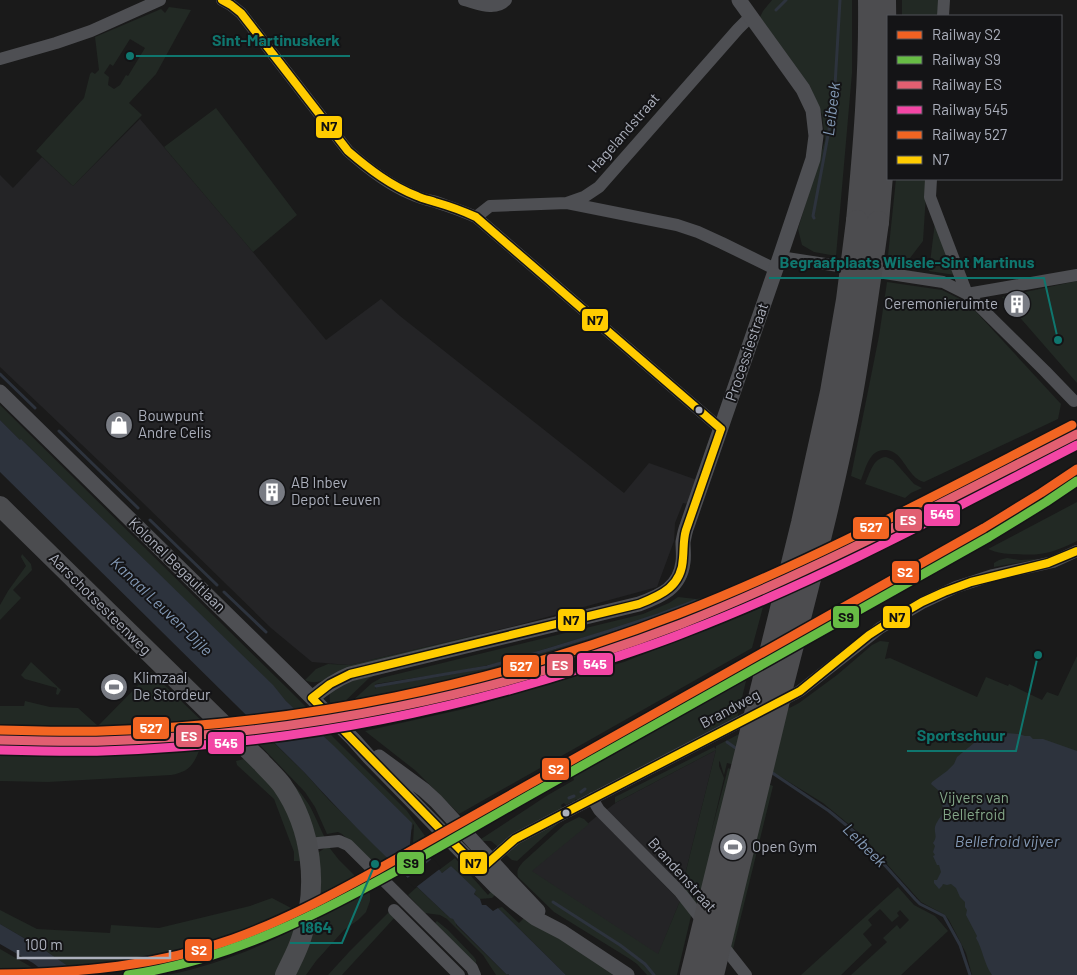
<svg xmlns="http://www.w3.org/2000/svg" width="1077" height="975" font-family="Barlow,sans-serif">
<rect width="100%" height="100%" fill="#1a1a1a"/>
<path fill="#242426" d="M 140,119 L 237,233 L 326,340 L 381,299 L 400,316 L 624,493 L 649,463 L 697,480 L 688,504 L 683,503 L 675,523 L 674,541 L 657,587 L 514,626 L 349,665 L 312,662 L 271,628 L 140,500 L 0,367 L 0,175 L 13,188 L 42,157 L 73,186 Z
M 716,750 L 682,887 L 606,810 L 617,802 Z
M 597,816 L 680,901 L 658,955 L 531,871 Z"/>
<path fill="#222924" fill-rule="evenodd" d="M 772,0 L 852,0 L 852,73 L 836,256 L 814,252 L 802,245 L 798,229 L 825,140 L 822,115 L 810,86 L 760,17 L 763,11 Z
M 902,0 L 939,0 L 937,16 L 902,16 Z
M 169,7 L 191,10 L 156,74 L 129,103 L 142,115 L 73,186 L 36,151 L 84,98 L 90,74 L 92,72 L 95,74 L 99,70 L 95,37 L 161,9 L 165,13 ZM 130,39 L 145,48 L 128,76 L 126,75 L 120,85 L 114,89 L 108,85 L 109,77 L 104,73 L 110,64 L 113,66 Z
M 216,108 L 297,215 L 253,252 L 164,147 Z
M 896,179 L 927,179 L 923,241 L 907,262 L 906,268 L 887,265 Z
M 935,222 L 955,275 L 929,271 Z
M 1077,281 L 1077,383 L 1002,297 Z
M 887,282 L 942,290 L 968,303 L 1061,404 L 1058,419 L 924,482 C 907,478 904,451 886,450 C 869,449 866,468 861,480 L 851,476 L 879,336 Z
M 0,405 L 288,689 L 312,713 L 300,715 L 286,701 L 272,685 L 22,440 L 21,441 L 0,420 Z
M 886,457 L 893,460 L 914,484 L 922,488 L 911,493 L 905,498 L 865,484 C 870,473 873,458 886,457 Z
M 1077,502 L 1077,541 C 1052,553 1043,556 1015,554 C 1005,554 997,553 988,549 Z
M 22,554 L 31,564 L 32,570 L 13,590 L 21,598 L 0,620 L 0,605 L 8,591 L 26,566 L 21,557 Z
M 1007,558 L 1020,560 L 1040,559 L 994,567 L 994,563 L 999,560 Z
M 678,597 L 696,599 L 703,598 L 705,605 L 623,636 C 617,634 610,637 606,643 L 493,677 L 383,704 L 382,703 L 347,708 L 349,704 L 372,683 L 381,678 L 643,614 L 669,603 ZM 696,600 L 692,603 C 628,626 562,649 496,665 C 456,675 415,680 376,687 L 375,689 L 375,684 L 459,671 L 498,663 L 632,623 Z
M 763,607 L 752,648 L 459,814 L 416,771 L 365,731 L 464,709 L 624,662 Z
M 481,634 L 481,637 L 327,679 C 319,682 313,684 305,680 L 316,669 L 328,664 L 349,665 Z
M 880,641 L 889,642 L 885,659 L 890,658 L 977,697 L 986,677 L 1008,686 L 1009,684 L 1042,700 L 1047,692 L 1058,696 L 1077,656 L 1077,975 L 972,975 L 966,953 L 949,920 L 945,915 L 921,902 L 893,871 L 863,836 L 823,803 L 781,777 L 727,763 L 724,775 L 720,762 L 719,761 L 719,766 L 724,778 L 711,833 L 728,768 L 773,786 L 732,953 L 682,887 L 716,750 L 615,803 L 615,797 L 714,747 L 716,749 L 716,746 L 799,703 L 837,675 L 872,645 Z
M 31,662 L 61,690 L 58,695 L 56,694 L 57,688 L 25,679 L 21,675 Z
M 151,672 L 203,722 L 201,728 L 173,731 L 173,734 L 122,735 L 114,733 L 32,733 L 0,732 L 0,706 L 24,706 L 25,701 L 50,707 L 78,708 L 98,726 Z
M 375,675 L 368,679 L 335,711 C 330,705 329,701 330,693 L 341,684 Z
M 739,681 L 741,683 L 745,681 L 746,681 L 737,719 L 578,801 L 576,799 L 573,803 L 572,802 L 566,805 L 564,803 L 561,805 L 563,809 L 498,847 L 491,841 L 483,841 L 481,839 L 548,795 L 574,780 L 573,777 L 691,708 C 698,706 706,703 711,697 Z
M 329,733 L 407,811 L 425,836 L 413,843 L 414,825 L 413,824 L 412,830 L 321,734 Z
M 272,741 L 304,772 L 329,800 L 387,857 L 374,865 L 342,834 L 338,832 L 327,834 L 315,807 L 305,792 L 258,743 Z
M 254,744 C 271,762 291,779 305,799 C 314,811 318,825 325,838 L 315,839 Z
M 169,748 L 176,752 C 184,750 191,752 199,751 C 193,766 188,772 171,775 L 48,782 L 0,781 L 0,756 L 80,756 L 139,755 L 144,751 Z
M 248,758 L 256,765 L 290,812 L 301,861 L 294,861 L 294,852 L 274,799 L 237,765 L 236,761 Z
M 579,817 L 584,819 L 589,824 L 532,871 L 658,954 L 680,901 L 692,912 L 677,975 L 647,975 L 637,964 L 630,959 L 554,912 L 518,877 C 516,870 519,867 523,862 L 565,824 Z
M 560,822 L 517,861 L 512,860 L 505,854 L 514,845 Z
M 328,846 L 339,860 L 355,876 L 343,883 L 321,893 L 321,892 L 318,893 L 316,854 Z
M 455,858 L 488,895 L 493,889 L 497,893 L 492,898 L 479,899 L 451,866 L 442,873 L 439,870 Z
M 417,887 L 450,918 L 452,918 L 456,922 L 456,925 L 507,975 L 496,975 L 483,955 L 447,919 L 440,915 L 425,913 L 408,895 Z
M 898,887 L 914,905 L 935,916 L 948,931 L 901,975 L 851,975 L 887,942 L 883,938 L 897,925 L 900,929 L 909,920 L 900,910 L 897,913 L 899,916 L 892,922 L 880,909 L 868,920 L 872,925 L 863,934 L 872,945 L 841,975 L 801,975 Z
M 368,889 L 370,894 L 370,901 L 366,912 L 358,920 L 344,930 L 316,961 L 306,975 L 294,975 L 315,920 L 338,908 L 357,894 L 359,895 Z
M 272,898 L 293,909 C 252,927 211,944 167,955 C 138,962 107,964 77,969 L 74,967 L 69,967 L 46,951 L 0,924 L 0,910 L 37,929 L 110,933 L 111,925 L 159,928 L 250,906 Z
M 502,907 L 519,923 L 527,915 L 615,975 L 566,975 L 498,908 Z
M 390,911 L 396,916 L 342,975 L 328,975 L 349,952 Z
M 437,921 L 448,930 L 474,957 L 476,960 L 476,965 L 435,923 Z
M 297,928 L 278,975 L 167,975 C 212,966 256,949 297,928 Z
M 0,949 L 33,968 L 36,969 L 34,970 L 0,970 Z"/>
<path fill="#2d333d" d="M 0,420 L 20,440 L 21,439 L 273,685 L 286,701 L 334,746 L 412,823 L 410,844 L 425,859 L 430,858 L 442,873 L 451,866 L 476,890 L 474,894 L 480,899 L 482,905 L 486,905 L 493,911 L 498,908 L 566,975 L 509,975 L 508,974 L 507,975 L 457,925 L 453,919 L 450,918 C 400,871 350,823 304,772 L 0,472 Z
M 994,732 L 1019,734 L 1025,736 L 1030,736 L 1033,739 L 1043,739 L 1077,751 L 1077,975 L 992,975 C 984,964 983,950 976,938 L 977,936 L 966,915 L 967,910 L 965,907 L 965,902 L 960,897 L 956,888 L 951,884 L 947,885 L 943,884 L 942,886 L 939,889 L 934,883 L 934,880 L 937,880 L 941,872 L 939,865 L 937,865 L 933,856 L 935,855 L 933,852 L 935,846 L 933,843 C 938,836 934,834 935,827 C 936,822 941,817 943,812 L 941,809 L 943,808 L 940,797 L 938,794 L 938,790 L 931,784 L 932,782 L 947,771 L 954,764 L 957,757 L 980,738 Z
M 0,924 L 46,951 L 81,975 L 49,975 L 33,963 L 0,944 Z"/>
<path fill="#1a1a1a" d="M 303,714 L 324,734 L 269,741 L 249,722 Z
M 413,843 L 426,857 L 428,856 L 399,873 L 385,859 Z
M 433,858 L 441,868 L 415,888 L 405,880 Z
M 73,967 L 82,973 L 83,975 L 45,975 L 36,969 Z"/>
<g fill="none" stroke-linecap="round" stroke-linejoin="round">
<path stroke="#2d333d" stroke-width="3" d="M 776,10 L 786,0
M 814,218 L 813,216 L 834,103 L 840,0
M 0,374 L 35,408
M 59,431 L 138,508
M 150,520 L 217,585
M 224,592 L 266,632
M 376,686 L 487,667 L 547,650 L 609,631 L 658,615 L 695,601
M 727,742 L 737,749
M 771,772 L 829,811 L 857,834 L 915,899 L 920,904 L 944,916 L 960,945 L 970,975
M 581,792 L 585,789
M 569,798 L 574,796
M 553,902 L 620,945 L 645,964 L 654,975"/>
<path stroke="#4e4f53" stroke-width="12" d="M 222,0 L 231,5 L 241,13 L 348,151 C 367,168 387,184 411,194 C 419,198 428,200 436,202 C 450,207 463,211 476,217 L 721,429
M 464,0 C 477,3 495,12 506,0
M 943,16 L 944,0
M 0,59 L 56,43 L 91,31 L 160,0
M 931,179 L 930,197 L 967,294
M 567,203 L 677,225 L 698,232 L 722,243 L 775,269
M 476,217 L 490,206 L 567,203 L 584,197 L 599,187 L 738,29 L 750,17
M 780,257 L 943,282 L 967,294 L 1045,371 L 1074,401
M 967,294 L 1077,275
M 777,703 L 800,691 L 880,628 L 922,603 L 956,587 L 993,575 L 1053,562 L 1077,551
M 593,798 L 596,805 L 599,810 L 680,892 L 705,924
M 308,844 L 339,841 L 348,845 L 472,968 L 475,975
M 483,867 L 515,839 L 757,713
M 394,910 L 459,975
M 720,942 L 746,975"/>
<path stroke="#4e4f53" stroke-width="15" d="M 0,392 L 292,678 L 353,739 L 369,757 L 495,886 L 514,902 L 535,918 L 562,932 L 627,975
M 312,698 C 324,688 335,680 350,674 L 639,604 C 661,596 680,588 683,562 C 684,556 683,549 683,542 C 684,537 685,531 687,526 L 780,257 L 813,159 L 816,136 L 813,110 L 803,89 L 739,0
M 379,757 L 424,790 L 436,801 L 505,876 L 538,911"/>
<path stroke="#4b4c4f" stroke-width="20" d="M 0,506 L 261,762 C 268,770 276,777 282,785 C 312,828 319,887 302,936 C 298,950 291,962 285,975"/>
<path stroke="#4c4c4f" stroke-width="22" d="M 857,221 C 864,147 870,74 869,0
M 878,222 L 883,164 L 886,80 L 885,0"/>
<path stroke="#4c4c4f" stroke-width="22" d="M 691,975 L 802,523 L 831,392 L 847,300 L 857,221
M 713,975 C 736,881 758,786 781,692 C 806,593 833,495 852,394 C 862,337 870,280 878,222"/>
<g stroke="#141416" stroke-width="11">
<path id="bus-1" d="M 222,0 L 231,5 L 241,13 L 348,151 C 369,169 391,186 417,196 C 423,199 429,200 435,202 C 449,206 463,211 476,217 L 721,429
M 312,698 L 480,870 L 515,839 L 800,691 L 869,635 L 900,615 L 922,602 L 944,592 L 971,582 L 1048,563 L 1077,551
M 312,698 L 330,684 L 350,674 L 639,604 C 662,595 682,586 683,558 C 684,548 683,540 686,530 L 721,429"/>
</g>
<use href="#bus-1" stroke="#fc0" stroke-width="8"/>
<g stroke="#141416" stroke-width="12">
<path id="rail-1" d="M 0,974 C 79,973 158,966 233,939 C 283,921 330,896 377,870 L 984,528 L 1041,493 L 1077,469"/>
</g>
<g stroke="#141416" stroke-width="12">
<path id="rail-2" d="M 128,975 C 232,960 325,911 416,860 C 454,838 492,817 530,795 C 683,709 836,623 989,537 L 1046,502 L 1077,481"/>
</g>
<g stroke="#141416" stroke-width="12">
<path id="rail-3" d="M 0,740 C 34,741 68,742 103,741 C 300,735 497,695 681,624 C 817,570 947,500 1077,434"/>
</g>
<g stroke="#141416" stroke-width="12">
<path id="rail-4" d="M 0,750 C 34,751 68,752 103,751 C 268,746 432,717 589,666 C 622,655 654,645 686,632 C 821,580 949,511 1077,445"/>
</g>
<g stroke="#141416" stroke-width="12">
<path id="rail-5" d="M 0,730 C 34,731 68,732 102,731 C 299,725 495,685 678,614 C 814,561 943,491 1072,425"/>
</g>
<use href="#rail-1" stroke="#f16122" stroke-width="9"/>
<use href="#rail-2" stroke="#67bc45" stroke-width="9"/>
<use href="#rail-3" stroke="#e15f71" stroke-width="9"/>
<use href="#rail-4" stroke="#f346a5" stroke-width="9"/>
<use href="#rail-5" stroke="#f26522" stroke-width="9"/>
</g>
<defs>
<g id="building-disc" transform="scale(1.4375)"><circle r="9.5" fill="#787b83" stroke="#141416"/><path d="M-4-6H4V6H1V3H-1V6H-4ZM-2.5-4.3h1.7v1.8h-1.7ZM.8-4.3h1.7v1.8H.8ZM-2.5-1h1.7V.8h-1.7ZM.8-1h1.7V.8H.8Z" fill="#fff"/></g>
<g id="shop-disc" transform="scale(1.4375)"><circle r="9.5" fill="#787b83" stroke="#141416"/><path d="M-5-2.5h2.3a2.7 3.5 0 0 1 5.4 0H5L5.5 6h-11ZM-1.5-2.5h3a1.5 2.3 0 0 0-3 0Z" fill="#fff"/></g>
<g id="stadium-disc" transform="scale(1.4375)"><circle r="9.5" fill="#787b83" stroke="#141416"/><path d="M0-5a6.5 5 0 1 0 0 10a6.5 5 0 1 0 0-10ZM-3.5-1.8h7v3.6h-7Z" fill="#fff"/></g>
</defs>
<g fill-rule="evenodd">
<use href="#building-disc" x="1017" y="304"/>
<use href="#shop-disc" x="119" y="425"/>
<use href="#building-disc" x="272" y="492"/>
<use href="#stadium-disc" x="114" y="687"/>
<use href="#stadium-disc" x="733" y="847"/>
</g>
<g fill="#abafbb" stroke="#141416" stroke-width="2">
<circle cx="699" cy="410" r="4.5"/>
<circle cx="566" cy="813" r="4.5"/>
</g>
<g text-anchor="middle" stroke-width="4" stroke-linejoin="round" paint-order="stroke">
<g font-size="15" fill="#abafbb" stroke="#141416">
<text transform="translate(624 133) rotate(-49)" y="5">Hagelandstraat</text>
<text transform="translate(747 352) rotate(-71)" y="5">Processiestraat</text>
<text transform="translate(177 565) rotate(44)" y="5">Kolonel Begaultlaan</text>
<text transform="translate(100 604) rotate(45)" y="5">Aarschotsesteenweg</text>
<text transform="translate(730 709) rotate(-28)" y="5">Brandweg</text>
<text transform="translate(682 875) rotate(48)" y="5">Brandenstraat</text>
</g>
<g font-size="15" fill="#abafbb" stroke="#141416" text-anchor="start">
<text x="998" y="309" text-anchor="end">Ceremonieruimte</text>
<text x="138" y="421">Bouwpunt<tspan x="138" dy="17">Andre Celis</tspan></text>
<text x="291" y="488">AB Inbev<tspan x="291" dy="17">Depot Leuven</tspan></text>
<text x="133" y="683">Klimzaal<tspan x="133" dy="17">De Stordeur</tspan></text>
<text x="752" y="852">Open Gym</text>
</g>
<g font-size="15" fill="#83a688" stroke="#141416">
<text x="974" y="803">Vijvers van<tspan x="974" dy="17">Bellefroid</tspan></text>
</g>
<g font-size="16" font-style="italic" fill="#8399b5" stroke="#141416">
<text transform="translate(831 109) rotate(-83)" y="6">Leibeek</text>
<text transform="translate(162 606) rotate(44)" y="6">Kanaal Leuven-Dijle</text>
<text x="1007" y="847">Bellefroid vijver</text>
<text transform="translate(865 845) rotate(45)" y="6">Leibeek</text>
</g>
</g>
<path fill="none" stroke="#0f766e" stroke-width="2" d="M130 56L202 56H350M1058 340L1044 278H769M1038 655L1016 751H907M375 864L342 943H290"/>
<g fill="#0f766e" stroke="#141416" stroke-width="2">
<circle cx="130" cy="56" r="5"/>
<circle cx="1058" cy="340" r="5"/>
<circle cx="1038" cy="655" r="5"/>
<circle cx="375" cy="864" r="5"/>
</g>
<g font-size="16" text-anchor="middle" font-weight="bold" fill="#0f766e" stroke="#141416" stroke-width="4" stroke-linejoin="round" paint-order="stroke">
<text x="276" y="46">Sint-Martinuskerk</text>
<text x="907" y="268">Begraafplaats Wilsele-Sint Martinus</text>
<text x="961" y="741">Sportschuur</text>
<text x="316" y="933">1864</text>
</g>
<g stroke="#141416" stroke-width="2">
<rect x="315" y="115" width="28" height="24" rx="5" fill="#fc0"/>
<rect x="581" y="308" width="28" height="24" rx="5" fill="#fc0"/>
<rect x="923" y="503" width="38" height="24" rx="5" fill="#f346a5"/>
<rect x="894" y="508" width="29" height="24" rx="5" fill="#e15f71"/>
<rect x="852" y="516" width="38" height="24" rx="5" fill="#f26522"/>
<rect x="891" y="560" width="29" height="24" rx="5" fill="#f16122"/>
<rect x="882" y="605" width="29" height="24" rx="5" fill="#fc0"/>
<rect x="832" y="605" width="28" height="24" rx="5" fill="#67bc45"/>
<rect x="557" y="608" width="29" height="24" rx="5" fill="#fc0"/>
<rect x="576" y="652" width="38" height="24" rx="5" fill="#f346a5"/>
<rect x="546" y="653" width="28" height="24" rx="5" fill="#e15f71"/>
<rect x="502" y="654" width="38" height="24" rx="5" fill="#f26522"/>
<rect x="132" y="716" width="38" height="24" rx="5" fill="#f26522"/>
<rect x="175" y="724" width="28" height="24" rx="5" fill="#e15f71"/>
<rect x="207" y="731" width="38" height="24" rx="5" fill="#f346a5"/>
<rect x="541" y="757" width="29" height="24" rx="5" fill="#f16122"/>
<rect x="396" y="851" width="29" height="24" rx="5" fill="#67bc45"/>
<rect x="459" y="851" width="29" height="24" rx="5" fill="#fc0"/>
<rect x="184" y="938" width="29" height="24" rx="5" fill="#f16122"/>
</g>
<g font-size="14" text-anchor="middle" font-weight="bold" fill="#fff">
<text x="942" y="519">545</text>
<text x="908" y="525">ES</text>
<text x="871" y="532">527</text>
<text x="905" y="577">S2</text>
<text x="595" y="669">545</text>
<text x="560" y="670">ES</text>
<text x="521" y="671">527</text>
<text x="151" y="733">527</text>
<text x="189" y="741">ES</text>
<text x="226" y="748">545</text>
<text x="556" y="774">S2</text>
<text x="199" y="955">S2</text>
</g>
<g font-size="14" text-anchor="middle" font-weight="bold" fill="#111">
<text x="329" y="131">N7</text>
<text x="595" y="325">N7</text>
<text x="897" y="622">N7</text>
<text x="846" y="622">S9</text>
<text x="571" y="625">N7</text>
<text x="411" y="868">S9</text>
<text x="473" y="868">N7</text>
</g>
<rect x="887" y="15" width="175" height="165" fill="#141416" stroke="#505258"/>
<rect x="897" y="31" width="25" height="8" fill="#f16122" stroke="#505258"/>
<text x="932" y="40" font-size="15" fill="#abafbb">Railway S2</text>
<rect x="897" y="56" width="25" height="8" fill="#67bc45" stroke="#505258"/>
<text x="932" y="65" font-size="15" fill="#abafbb">Railway S9</text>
<rect x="897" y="81" width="25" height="8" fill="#e15f71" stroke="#505258"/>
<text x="932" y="90" font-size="15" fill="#abafbb">Railway ES</text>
<rect x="897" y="106" width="25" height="8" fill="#f346a5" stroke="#505258"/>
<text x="932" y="115" font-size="15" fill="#abafbb">Railway 545</text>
<rect x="897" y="131" width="25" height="8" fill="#f26522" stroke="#505258"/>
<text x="932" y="140" font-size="15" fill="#abafbb">Railway 527</text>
<rect x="897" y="156" width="25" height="8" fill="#ffcc00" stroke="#505258"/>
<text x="932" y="165" font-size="15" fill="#abafbb">N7</text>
<path d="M18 950v8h152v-8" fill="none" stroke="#abafbb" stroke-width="2.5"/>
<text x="25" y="950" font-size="15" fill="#abafbb" stroke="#141416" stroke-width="4" paint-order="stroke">100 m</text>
</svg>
